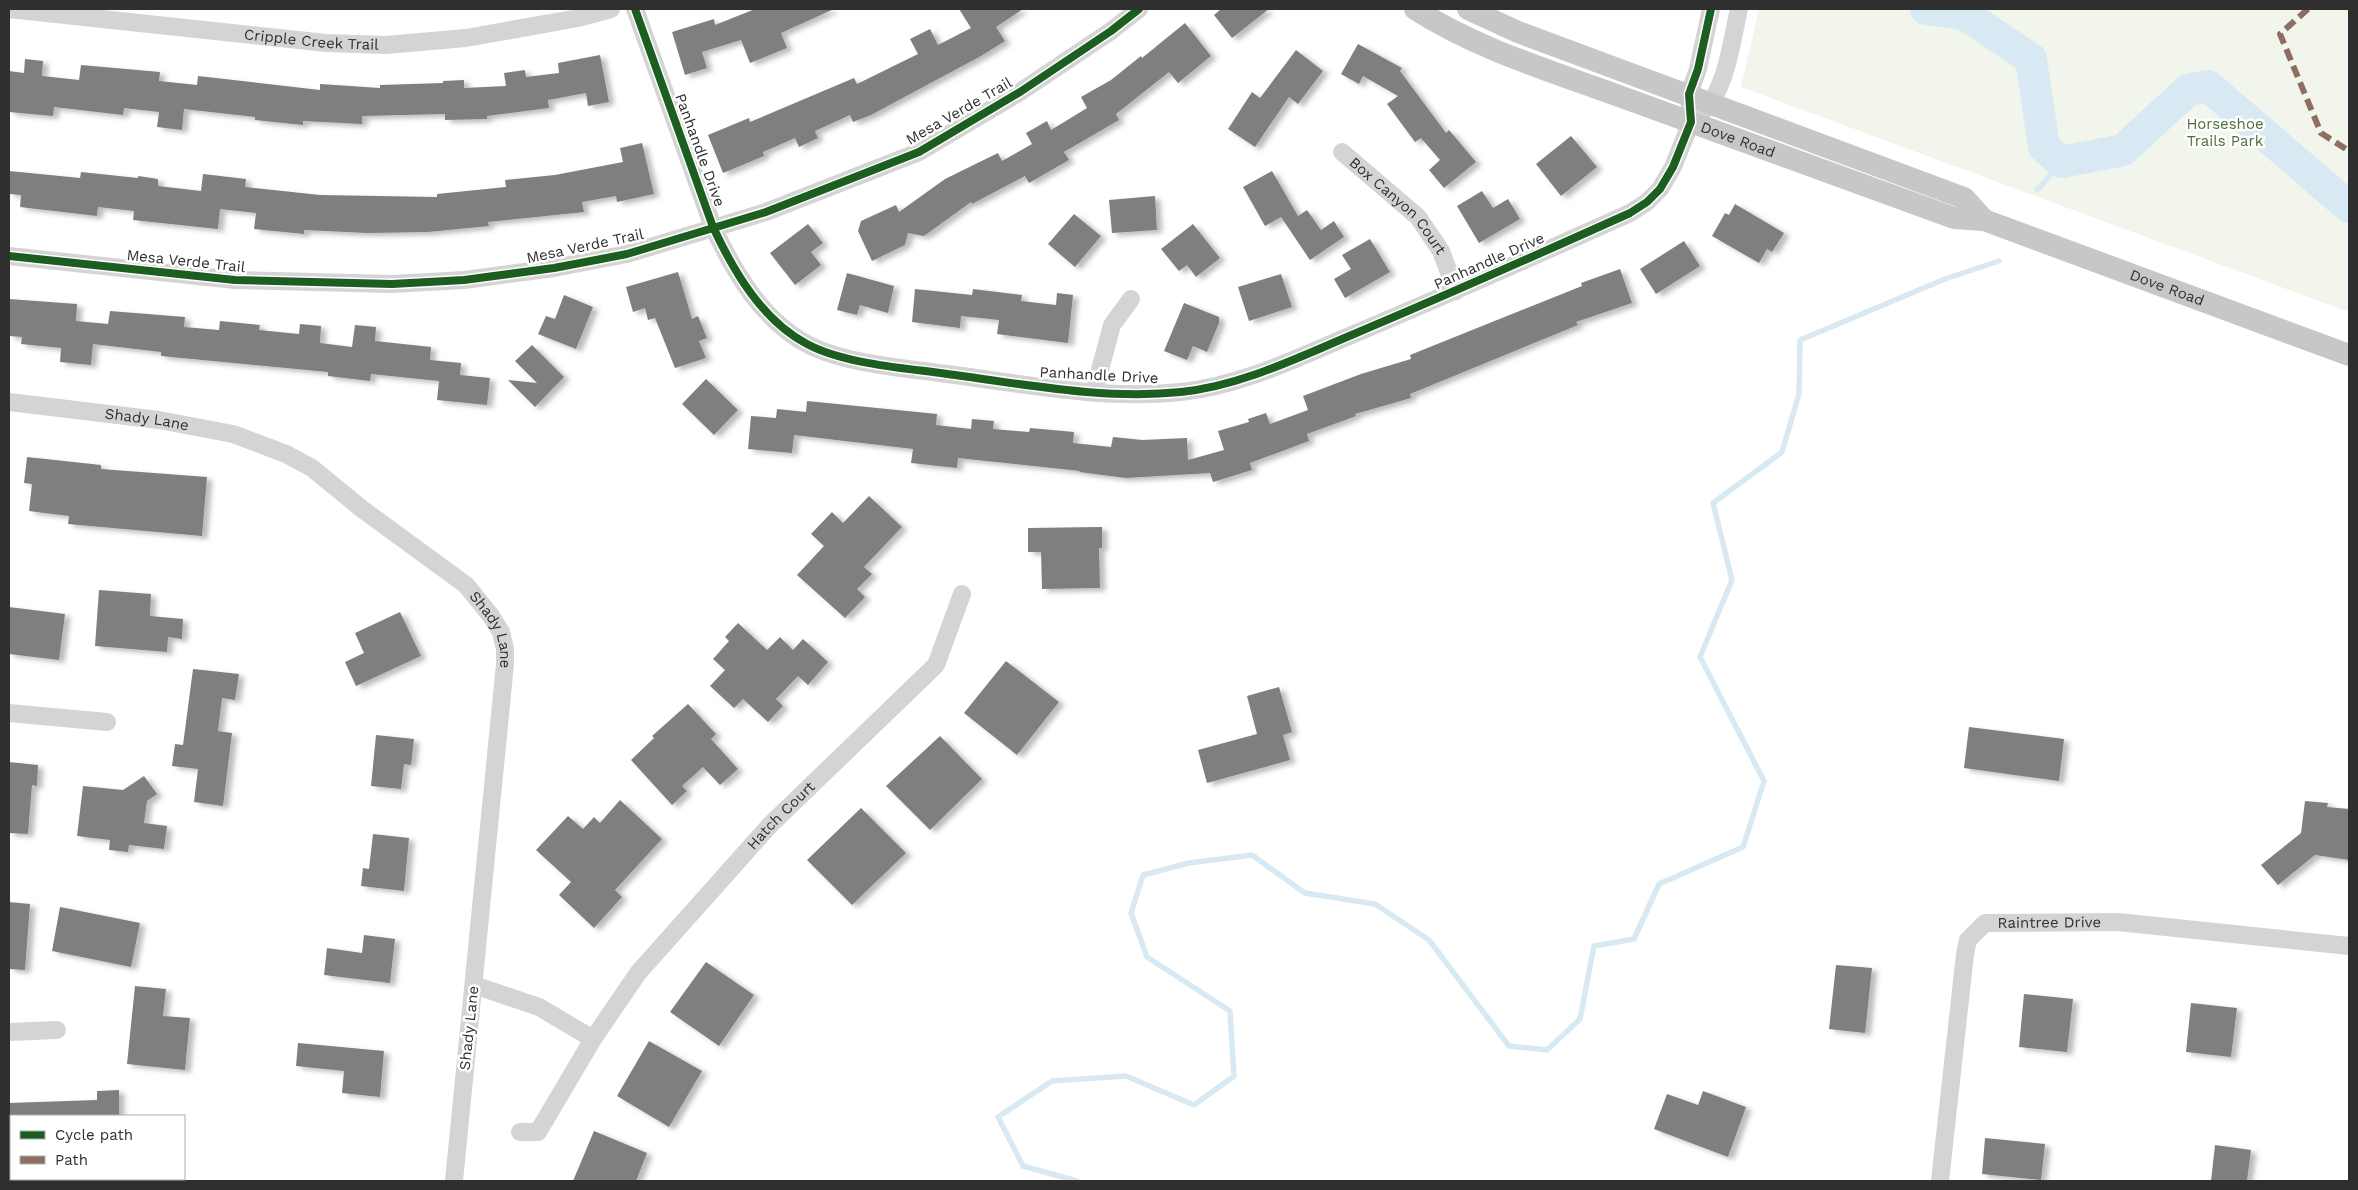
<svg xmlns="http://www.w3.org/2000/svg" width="2358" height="1190" font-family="'Work Sans',sans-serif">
<defs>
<filter id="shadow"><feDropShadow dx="5.5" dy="3" stdDeviation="2.5" flood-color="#0004"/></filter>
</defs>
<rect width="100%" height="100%" fill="#fff"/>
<path fill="#f1f5ec" d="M 1759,9 L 2349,9 L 2349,312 L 1741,87 Z"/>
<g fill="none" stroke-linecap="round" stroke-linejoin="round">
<path stroke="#d8e9f3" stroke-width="5.5" d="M 2037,190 L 2062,162
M 1077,1181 L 1023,1166 L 998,1117 L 1052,1081 L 1126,1076 L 1194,1105 L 1234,1076 L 1230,1011 L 1147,957 L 1131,913 L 1143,875 L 1189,863 L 1252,855 L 1305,893 L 1375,904 L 1429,940 L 1509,1046 L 1547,1050 L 1580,1019 L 1594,946 L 1634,939 L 1659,884 L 1743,847 L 1764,781 L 1700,657 L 1732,580 L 1713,503 L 1782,452 L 1799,394 L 1800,340 L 1945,279 L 1999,261"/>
<path stroke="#d8e9f3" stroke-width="32" d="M 1926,9 L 1964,14 L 2031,59 L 2044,147 L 2062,162 L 2123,150 L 2188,90 L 2208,86 L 2349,207"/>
</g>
<path fill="#7f7f7f" filter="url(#shadow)" d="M 755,9 L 834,9 L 781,33 L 787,48 L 750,63 L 741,40 L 702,52 L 707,68 L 685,75 L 672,32 L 714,19 L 715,25 Z
M 959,9 L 1023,9 L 996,27 L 1005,41 L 981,56 L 871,115 L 853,122 L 850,115 L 815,131 L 818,138 L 799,147 L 795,138 L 763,152 L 764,156 L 723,173 L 708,135 L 749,118 L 750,122 L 854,78 L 857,84 L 918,54 L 910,39 L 930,29 L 938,45 L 971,28 Z
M 1221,9 L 1269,9 L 1232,38 L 1214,15 Z
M 1185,23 L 1211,56 L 1178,83 L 1169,72 L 1116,114 L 1119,120 L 1064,152 L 1069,160 L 1029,183 L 1025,176 L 972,204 L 971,202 L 924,236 L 908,233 L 905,245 L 872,261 L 858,231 L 861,221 L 896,205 L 899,212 L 945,179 L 998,153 L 1002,161 L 1032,144 L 1026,133 L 1047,121 L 1051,130 L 1087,108 L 1081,97 L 1111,80 L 1141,56 L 1142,58 Z
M 1358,44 L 1402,68 L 1400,71 L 1446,133 L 1449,130 L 1476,162 L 1444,188 L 1429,170 L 1440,160 L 1421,138 L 1415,142 L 1387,104 L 1398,96 L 1363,76 L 1359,84 L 1341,74 Z
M 1296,50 L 1323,71 L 1298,104 L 1289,97 L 1255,147 L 1228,129 L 1252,92 L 1260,98 Z
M 600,55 L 609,102 L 588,106 L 586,93 L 548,100 L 549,108 L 487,116 L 487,119 L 445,120 L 445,114 L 362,116 L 362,124 L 303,121 L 303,125 L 255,120 L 255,117 L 184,109 L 182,130 L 157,127 L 159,112 L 124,108 L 123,115 L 54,107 L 53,116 L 9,112 L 9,71 L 24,73 L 25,59 L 43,61 L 42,76 L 79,80 L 81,65 L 160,72 L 159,81 L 197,85 L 198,76 L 320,90 L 320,84 L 380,88 L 380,85 L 443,83 L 443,81 L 464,80 L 464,88 L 506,86 L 504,73 L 525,70 L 526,77 L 559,73 L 558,63 Z
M 1571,136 L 1597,167 L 1561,196 L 1536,164 Z
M 642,143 L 654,194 L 617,202 L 616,196 L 582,202 L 584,212 L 488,222 L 489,226 L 428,232 L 367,233 L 304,230 L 304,234 L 254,229 L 256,213 L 220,209 L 218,229 L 133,220 L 134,211 L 98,207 L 97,216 L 20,207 L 21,195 L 9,194 L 9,171 L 80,178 L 81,172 L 138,178 L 138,176 L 158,179 L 158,186 L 201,191 L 203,174 L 246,179 L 245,187 L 320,195 L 437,197 L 437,194 L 506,187 L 505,180 L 555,175 L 623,162 L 620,148 Z
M 1272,171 L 1298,216 L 1307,210 L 1321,230 L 1334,221 L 1344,237 L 1310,260 L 1281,217 L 1265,226 L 1243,187 Z
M 1482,191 L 1493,208 L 1508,199 L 1520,219 L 1479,243 L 1457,206 Z
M 1155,196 L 1157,230 L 1112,233 L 1109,200 Z
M 1735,204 L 1784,233 L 1772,252 L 1767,249 L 1759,263 L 1712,236 L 1725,213 L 1729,215 Z
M 1074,214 L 1101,236 L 1075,267 L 1048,244 Z
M 808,224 L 823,243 L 811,252 L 821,265 L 795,285 L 770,253 Z
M 1193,224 L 1220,258 L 1196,277 L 1187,265 L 1179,271 L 1161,249 Z
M 1370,239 L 1390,272 L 1345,298 L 1334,279 L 1351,269 L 1342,255 Z
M 1684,241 L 1700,266 L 1656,294 L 1640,269 Z
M 1620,269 L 1632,303 L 1576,322 L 1578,325 L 1410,394 L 1411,398 L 1355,414 L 1356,416 L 1307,434 L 1309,441 L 1250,463 L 1252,470 L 1213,482 L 1210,473 L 1126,478 L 1079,472 L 1080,471 L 958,458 L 957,468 L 911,463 L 913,449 L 794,435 L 792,453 L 748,449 L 751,416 L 776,418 L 777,409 L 806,412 L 807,401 L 937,414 L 936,425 L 971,429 L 972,419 L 994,421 L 993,429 L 1029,432 L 1030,428 L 1074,432 L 1073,443 L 1111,447 L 1113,437 L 1142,440 L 1187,438 L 1188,460 L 1224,450 L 1218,431 L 1249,422 L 1248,419 L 1266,413 L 1270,424 L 1308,410 L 1303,396 L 1361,374 L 1411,359 L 1410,355 L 1582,286 L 1581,283 Z
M 678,272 L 692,319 L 698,316 L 707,338 L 699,341 L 706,358 L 675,368 L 655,318 L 648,320 L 645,308 L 633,312 L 626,287 Z
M 847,273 L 894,286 L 888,313 L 860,305 L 857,315 L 837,310 Z
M 1281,274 L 1292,307 L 1249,321 L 1238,287 Z
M 915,289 L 972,295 L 973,289 L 1022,295 L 1021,301 L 1056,305 L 1057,293 L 1073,295 L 1068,343 L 997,334 L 999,320 L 961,316 L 960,328 L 912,322 Z
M 564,295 L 593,307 L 576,349 L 538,334 L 546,316 L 555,319 Z
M 9,299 L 77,304 L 76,321 L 108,324 L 110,311 L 185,317 L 184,327 L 219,330 L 220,321 L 260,325 L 259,330 L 299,334 L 300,324 L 321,326 L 320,343 L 352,347 L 355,325 L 376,327 L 375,341 L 431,347 L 430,360 L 461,363 L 460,375 L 490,378 L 487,405 L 437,400 L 439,381 L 371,374 L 370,381 L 328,376 L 328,372 L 161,356 L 161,352 L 93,344 L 91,365 L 60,362 L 61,348 L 21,344 L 22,337 L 9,336 Z
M 1184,303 L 1219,317 L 1219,323 L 1207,352 L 1193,346 L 1187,360 L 1164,351 Z
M 532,345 L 564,377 L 535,407 L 508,380 L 537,383 L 515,361 Z
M 706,379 L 738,410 L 714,435 L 682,404 Z
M 27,457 L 101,465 L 101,469 L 207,477 L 202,536 L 68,524 L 69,516 L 29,511 L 32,484 L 24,483 Z
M 869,496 L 902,527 L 864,567 L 872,574 L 857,589 L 865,597 L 845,618 L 797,575 L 824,546 L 811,534 L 832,512 L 843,523 Z
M 1102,527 L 1102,548 L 1099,548 L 1100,588 L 1042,589 L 1041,552 L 1028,552 L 1028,528 Z
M 99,590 L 151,594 L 150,616 L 183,619 L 182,639 L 168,637 L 167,652 L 95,646 Z
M 9,607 L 65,614 L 59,660 L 9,654 Z
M 400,612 L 421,656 L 356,686 L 345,662 L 364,653 L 355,633 Z
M 738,623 L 767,650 L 780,637 L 793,650 L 803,639 L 828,662 L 808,685 L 798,676 L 776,699 L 783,706 L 768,722 L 743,699 L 734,708 L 710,686 L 725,670 L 713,659 L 729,641 L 725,637 Z
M 1006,661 L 1059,702 L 1017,755 L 964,713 Z
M 193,669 L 239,674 L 235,700 L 222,698 L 218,731 L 232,733 L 223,806 L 194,802 L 198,769 L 172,766 L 175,744 L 183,745 Z
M 1279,687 L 1292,732 L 1283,735 L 1290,760 L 1207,783 L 1198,750 L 1257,734 L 1247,696 Z
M 688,704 L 716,734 L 711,739 L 738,769 L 720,785 L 703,767 L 682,786 L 687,791 L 672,805 L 631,760 L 654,738 L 652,736 Z
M 1969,727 L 2064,739 L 2059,781 L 1964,768 Z
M 376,735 L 414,739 L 411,765 L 404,764 L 401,789 L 371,786 Z
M 940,736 L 982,779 L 930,830 L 886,786 Z
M 9,762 L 38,765 L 37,786 L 32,785 L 28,834 L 9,833 Z
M 144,776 L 157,794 L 147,801 L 144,823 L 167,826 L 164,849 L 129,845 L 128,852 L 109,850 L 110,840 L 77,836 L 83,786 L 123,790 Z
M 620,800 L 662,839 L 615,890 L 622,897 L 594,928 L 559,895 L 571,882 L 536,850 L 568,816 L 583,829 L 594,817 L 600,823 Z
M 2305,801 L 2328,803 L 2327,807 L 2349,809 L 2349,860 L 2315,855 L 2278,885 L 2261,865 L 2301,833 Z
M 861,808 L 906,853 L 852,905 L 807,860 Z
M 373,834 L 409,838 L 404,891 L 361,886 L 363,868 L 369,869 Z
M 9,902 L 30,904 L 25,970 L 9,969 Z
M 60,907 L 140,923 L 131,967 L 52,951 Z
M 364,935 L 395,939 L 390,983 L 324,975 L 327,948 L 362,953 Z
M 706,962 L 754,995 L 719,1046 L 670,1012 Z
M 1836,965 L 1872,968 L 1865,1033 L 1829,1029 Z
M 135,986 L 166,989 L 163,1016 L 190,1018 L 185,1070 L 127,1064 Z
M 2024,994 L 2073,999 L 2067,1052 L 2019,1047 Z
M 2191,1003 L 2237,1008 L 2231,1057 L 2186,1052 Z
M 649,1041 L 702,1071 L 669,1127 L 617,1096 Z
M 298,1043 L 384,1051 L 380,1097 L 342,1093 L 344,1071 L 296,1066 Z
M 119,1090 L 119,1116 L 9,1116 L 9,1103 L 97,1100 L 97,1091 Z
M 1703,1091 L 1746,1107 L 1728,1157 L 1654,1129 L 1667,1094 L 1698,1105 Z
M 594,1131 L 647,1153 L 636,1181 L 573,1181 Z
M 1985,1138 L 2045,1144 L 2041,1180 L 1982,1174 Z
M 2215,1145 L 2251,1150 L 2247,1181 L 2211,1181 Z"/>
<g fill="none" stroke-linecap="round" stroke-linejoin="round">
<g stroke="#d4d4d4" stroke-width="18">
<path id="s1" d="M 9,9 L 326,43 L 386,45 L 466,38 L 578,18 L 611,9"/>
<path d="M 635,9 L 713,227 C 734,272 762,320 807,344 C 844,364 906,368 947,374 C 1024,384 1103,400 1181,392 C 1241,386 1299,357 1354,334 C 1447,295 1539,254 1630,213 L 1647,202 L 1660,189 L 1673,167 L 1691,122 L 1689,94 L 1698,69 L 1711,9"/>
<path d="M 1702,112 C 1726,92 1732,39 1739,9"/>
<path id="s2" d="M 1342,152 L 1418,217 L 1441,251 L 1456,291"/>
<path d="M 9,256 L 235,280 L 392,284 L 464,280 L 554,268 L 627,254 L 766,212 L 919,152 L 1020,92 L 1111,31 L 1139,9"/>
<path d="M 1094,392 L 1112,325 L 1131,299"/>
<path id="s3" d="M 9,402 L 159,420 L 233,434 L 286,454 L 312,468 L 362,509 L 466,585 L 491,616 L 501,632 L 505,649 L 505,664 L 454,1181"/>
<path d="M 9,713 L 107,722"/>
<path id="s4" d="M 474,985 L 539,1007 L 593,1039 L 638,973 L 770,825 L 936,665 L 962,594"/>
<path d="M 9,1032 L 57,1030"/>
<path d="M 520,1132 L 538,1132 L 593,1039"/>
<path id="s5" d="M 1940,1181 L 1965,954 L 1968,940 L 1985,923 L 2118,922 L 2349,946"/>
</g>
<g stroke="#c7c7c7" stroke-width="22">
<path id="s6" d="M 1415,9 C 1480,51 1558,73 1630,100 C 1738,140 1846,179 1954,218 L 1984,220 L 2349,355"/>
<path d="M 1468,9 L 1518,32 L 1964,198 L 1984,220"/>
</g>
<path stroke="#8d6e63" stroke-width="6" stroke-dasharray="12 6" stroke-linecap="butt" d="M 2308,9 L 2280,34 L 2321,133 L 2349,151"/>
<g stroke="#fff" stroke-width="11">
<path id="cycleway" d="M 635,9 L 713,227 C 734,272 762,320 807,344 C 844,364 906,368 947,374 C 1024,384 1103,400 1181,392 C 1241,386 1299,357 1354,334 C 1447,295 1539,254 1630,213 L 1647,202 L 1660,189 L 1673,167 L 1691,122 L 1689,94 L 1698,69 L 1711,9
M 9,256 L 235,280 L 392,284 L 464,280 L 554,268 L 627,254 L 766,212 L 919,152 L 1020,92 L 1111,31 L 1139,9"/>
</g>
<use href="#cycleway" stroke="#1b5e20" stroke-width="8"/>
</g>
<g text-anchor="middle" stroke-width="5" stroke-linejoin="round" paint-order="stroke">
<g font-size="15" fill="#2f2f2f" stroke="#fff">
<text dy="5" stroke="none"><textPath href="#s1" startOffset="304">Cripple Creek Trail</textPath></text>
<text transform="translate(959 111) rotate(-30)" y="5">Mesa Verde Trail</text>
<text dy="5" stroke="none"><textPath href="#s6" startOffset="349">Dove Road</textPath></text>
<text transform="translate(700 150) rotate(70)" y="5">Panhandle Drive</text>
<text dy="5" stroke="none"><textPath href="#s2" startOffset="78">Box Canyon Court</textPath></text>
<text transform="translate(585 246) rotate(-12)" y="5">Mesa Verde Trail</text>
<text transform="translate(186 261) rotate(6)" y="5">Mesa Verde Trail</text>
<text transform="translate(1489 261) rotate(-24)" y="5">Panhandle Drive</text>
<text dy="5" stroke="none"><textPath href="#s6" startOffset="804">Dove Road</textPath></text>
<text transform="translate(1099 375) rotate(3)" y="5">Panhandle Drive</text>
<text dy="5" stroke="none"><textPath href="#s3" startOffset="139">Shady Lane</textPath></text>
<text dy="5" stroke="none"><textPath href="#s3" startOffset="559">Shady Lane</textPath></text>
<text dy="5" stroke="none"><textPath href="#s4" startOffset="424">Hatch Court</textPath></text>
<text dy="5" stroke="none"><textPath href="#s5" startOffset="331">Raintree Drive</textPath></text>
<text transform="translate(469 1028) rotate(-84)" y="5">Shady Lane</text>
</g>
<g font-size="15" fill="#516e3a" stroke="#fff">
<text x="2225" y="129">Horseshoe<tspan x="2225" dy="17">Trails Park</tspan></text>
</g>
</g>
<rect width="2358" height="1190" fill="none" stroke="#2f2f2f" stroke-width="20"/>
<rect x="10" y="1115" width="175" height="65" fill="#ffffff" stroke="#acacac"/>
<rect x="20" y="1131" width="25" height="8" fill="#1b5e20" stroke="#acacac"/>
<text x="55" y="1140" font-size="15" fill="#2f2f2f">Cycle path</text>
<rect x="20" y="1156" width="25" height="8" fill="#8d6e63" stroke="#acacac"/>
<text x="55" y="1165" font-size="15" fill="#2f2f2f">Path</text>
</svg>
